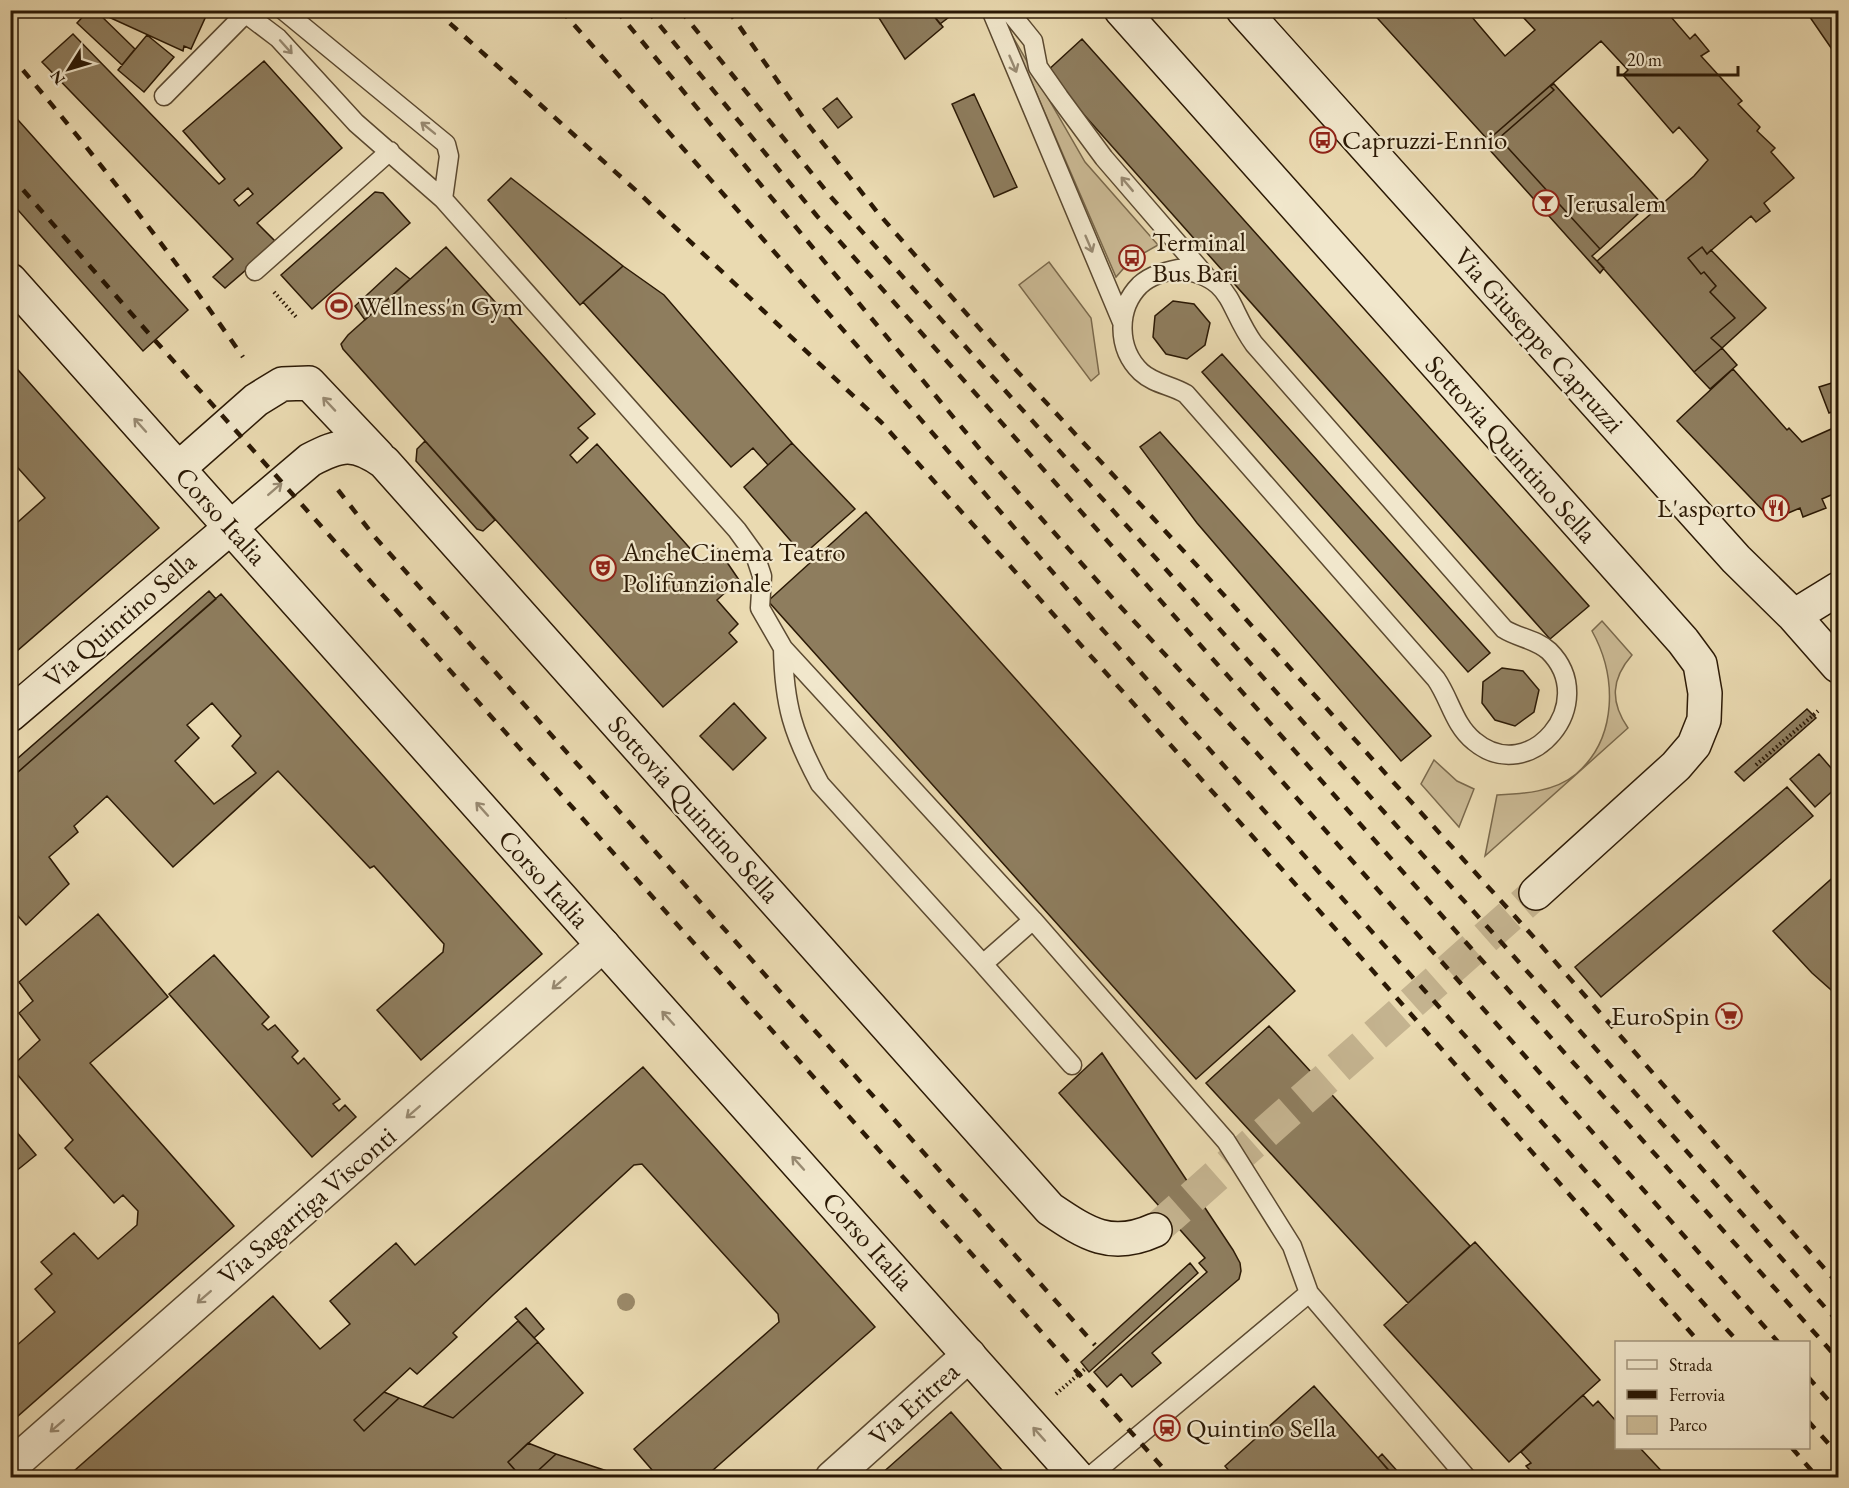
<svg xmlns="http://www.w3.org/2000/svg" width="1849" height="1488" font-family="'EB Garamond',serif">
<rect width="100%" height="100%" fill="#eadab1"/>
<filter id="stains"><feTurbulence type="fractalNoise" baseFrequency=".00333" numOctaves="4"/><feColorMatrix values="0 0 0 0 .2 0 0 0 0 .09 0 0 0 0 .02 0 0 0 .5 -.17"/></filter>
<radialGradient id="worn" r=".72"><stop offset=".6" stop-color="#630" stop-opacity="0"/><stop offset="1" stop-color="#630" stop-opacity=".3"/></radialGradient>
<path fill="#cab994" stroke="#7a694c" stroke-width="1.5" d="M 1009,30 L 1085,162 L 1158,245 L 1130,261 L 1116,277 Z
M 1049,262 L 1091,318 L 1099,374 L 1091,381 L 1019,285 Z
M 1602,621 L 1632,655 C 1611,679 1610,702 1628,728 L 1485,856 L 1497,795 C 1522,794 1555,792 1576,774 C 1618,738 1617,676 1592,631 Z
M 1434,760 L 1457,781 L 1474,789 L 1459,827 L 1421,784 Z"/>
<path fill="#8e7d5e" stroke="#2b1905" stroke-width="1.5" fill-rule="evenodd" d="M 89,10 L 95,10 L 135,49 L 122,65 L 77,23 Z
M 103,10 L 194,10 L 206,16 L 191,49 L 184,46 L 183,51 L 102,14 Z
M 874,10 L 929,10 L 943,27 L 905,59 Z
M 929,10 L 956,10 L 957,11 L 940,24 Z
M 1370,10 L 1466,10 L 1505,56 L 1535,30 L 1522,16 L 1527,10 L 1665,10 L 1690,39 L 1695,34 L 1709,51 L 1701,56 L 1742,101 L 1738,104 L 1760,127 L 1757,131 L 1775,148 L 1771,152 L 1794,178 L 1764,203 L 1770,211 L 1756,222 L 1751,216 L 1707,254 L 1702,247 L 1688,258 L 1701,274 L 1704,272 L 1716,286 L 1710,292 L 1735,318 L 1711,338 L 1722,348 L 1694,372 L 1597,261 L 1694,176 L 1708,160 L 1679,127 L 1673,133 L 1623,75 L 1628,70 L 1601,41 L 1488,140 Z
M 1805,10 L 1838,10 L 1838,58 Z
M 73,34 L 219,184 L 225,179 L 183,131 L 264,61 L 342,148 L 257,223 L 277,243 L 225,288 L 213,277 L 233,259 L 42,62 ZM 248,188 L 253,194 L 239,206 L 234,200 Z
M 147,35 L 174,57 L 144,92 L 118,70 Z
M 1082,39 L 1589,606 L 1550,639 L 1046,72 Z
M 1554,84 L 1661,203 L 1655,208 L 1651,202 L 1600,249 L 1499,138 L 1554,90 L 1550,86 Z
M 1550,86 L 1554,90 L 1490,146 L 1488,140 Z
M 974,94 L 1017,187 L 994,197 L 952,104 Z
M 837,98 L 852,117 L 838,128 L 823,109 Z
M 10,111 L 188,310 L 143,351 L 10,201 Z
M 1499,138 L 1600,249 L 1592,256 L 1604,268 L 1600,273 L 1488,148 Z
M 511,178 L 623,266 L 580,305 L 488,200 Z
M 375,192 L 383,193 L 410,223 L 312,309 L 281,275 Z
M 446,247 L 595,414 L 578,428 L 588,438 L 570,455 L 577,463 L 597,444 L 703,563 L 718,549 L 739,580 L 717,600 L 738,624 L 729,633 L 737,642 L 663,707 L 343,349 L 341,344 L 348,335 Z
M 1702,247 L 1707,254 L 1711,250 L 1766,308 L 1722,348 L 1711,338 L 1735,318 L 1710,292 L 1716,286 L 1704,272 L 1701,274 L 1688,258 Z
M 623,266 L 664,295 L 792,443 L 768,465 L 753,448 L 731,467 L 583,302 Z
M 396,268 L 410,279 L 365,320 L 355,306 Z
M 1173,301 L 1194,304 L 1210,323 L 1205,345 L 1187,359 L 1166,354 L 1153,337 L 1155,316 Z
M 1722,348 L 1737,365 L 1710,389 L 1694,372 Z
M 1222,354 L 1490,653 L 1468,672 L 1202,372 Z
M 11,362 L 159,528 L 10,657 L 10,529 L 45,498 L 10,459 Z
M 1733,369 L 1787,430 L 1789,428 L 1802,442 L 1838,426 L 1838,492 L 1822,499 L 1826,508 L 1803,517 L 1800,508 L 1772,520 L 1677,421 Z
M 1838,381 L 1838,413 L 1837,410 L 1829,413 L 1819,387 Z
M 1160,432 L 1431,736 L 1401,761 L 1197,523 L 1140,447 Z
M 425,441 L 495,520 L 483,531 L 477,529 L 416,461 L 417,449 Z
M 792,443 L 855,509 L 803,555 L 744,487 Z
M 866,512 L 1295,991 L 1196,1079 L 768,601 Z
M 209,591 L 216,599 L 10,779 L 10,765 Z
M 221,594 L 542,954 L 421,1060 L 377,1010 L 443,952 L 444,944 L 374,866 L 370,868 L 278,771 L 173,867 L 107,796 L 74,826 L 78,832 L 49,857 L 69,884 L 26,925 L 10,907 L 10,779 ZM 212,703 L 241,736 L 232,746 L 256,773 L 214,804 L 175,761 L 199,738 L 187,725 Z
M 1502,668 L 1523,671 L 1539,690 L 1534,712 L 1515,726 L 1495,720 L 1482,703 L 1483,682 Z
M 734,703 L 766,738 L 733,770 L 700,736 Z
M 1807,709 L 1816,718 L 1744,781 L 1735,772 Z
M 1819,754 L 1838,776 L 1838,786 L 1815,807 L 1790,779 Z
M 1787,787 L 1813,816 L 1601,997 L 1575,967 Z
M 1838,873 L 1838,996 L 1812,973 L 1773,931 Z
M 98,914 L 168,997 L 90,1063 L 234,1226 L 10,1423 L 10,1341 L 15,1347 L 55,1312 L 35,1289 L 52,1274 L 41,1262 L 74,1233 L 98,1259 L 137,1225 L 138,1211 L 123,1195 L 114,1203 L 65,1148 L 73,1140 L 11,1067 L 40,1040 L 19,1013 L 33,1001 L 19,982 Z
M 214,955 L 269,1017 L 262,1024 L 268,1030 L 275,1025 L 298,1051 L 292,1057 L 298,1064 L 304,1058 L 340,1099 L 333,1104 L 339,1111 L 345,1105 L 356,1117 L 312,1157 L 169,994 Z
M 1269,1026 L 1470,1246 L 1408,1303 L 1206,1083 Z
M 1102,1053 L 1233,1250 L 1240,1263 L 1241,1271 L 1239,1279 L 1232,1285 L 1152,1353 L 1161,1363 L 1132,1387 L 1121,1374 L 1107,1387 L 1094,1372 L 1207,1272 L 1199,1263 L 1205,1258 L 1059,1093 Z
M 643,1067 L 875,1327 L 704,1478 L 659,1478 L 634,1449 L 779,1322 L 778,1314 L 642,1164 L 634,1165 L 493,1295 L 453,1333 L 457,1337 L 417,1374 L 410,1368 L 354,1420 L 364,1431 L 399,1398 L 453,1418 L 538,1342 L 583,1393 L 508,1462 L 522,1478 L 66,1478 L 273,1296 L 320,1349 L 350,1324 L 330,1301 L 396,1243 L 415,1265 Z
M 10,1124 L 36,1155 L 10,1176 Z
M 1475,1242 L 1600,1380 L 1509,1462 L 1384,1325 Z
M 1190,1263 L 1198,1273 L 1089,1372 L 1081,1362 Z
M 526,1308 L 544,1329 L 534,1338 L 515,1317 Z
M 518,1321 L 538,1342 L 453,1418 L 423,1407 Z
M 1314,1386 L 1378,1458 L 1395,1478 L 1235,1478 L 1225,1466 Z
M 384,1392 L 399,1398 L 364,1431 L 354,1420 Z
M 1583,1395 L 1593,1406 L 1598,1401 L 1616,1421 L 1616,1448 L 1640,1448 L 1668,1478 L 1537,1478 L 1526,1466 L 1531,1463 L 1521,1452 Z
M 951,1412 L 1009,1478 L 877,1478 L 880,1475 Z
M 528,1443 L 556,1454 L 530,1478 L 522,1478 L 508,1462 Z
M 556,1454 L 607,1471 L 621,1478 L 530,1478 Z
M 1382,1454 L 1399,1473 L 1395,1477 L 1378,1458 Z"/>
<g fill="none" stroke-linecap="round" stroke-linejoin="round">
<path stroke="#c4b38f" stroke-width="33" stroke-dasharray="33 16" stroke-linecap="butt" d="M 1155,1230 L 1536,893"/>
<g stroke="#5b4930" stroke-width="21">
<path id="lane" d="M 241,10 L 278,38 L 356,123 L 443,199 L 737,530 L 755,555 L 762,576 L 760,608 L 783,648 L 1033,920 L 1226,1141 L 1292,1246 L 1309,1293 L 1467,1478
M 283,10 L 446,144 L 449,156 L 443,199
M 991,10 L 1122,322
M 1008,10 L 1033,41 L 1038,67 L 1059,97 L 1104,158 L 1205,275
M 164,96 L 246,13
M 1178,269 C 1235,278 1226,305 1254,344 L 1504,629 C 1518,638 1536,639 1549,651 C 1601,703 1530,788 1474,741 C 1454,725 1450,699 1436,679 L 1186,394 C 1171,385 1154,384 1141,372 C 1117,349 1116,309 1140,285 C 1151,275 1164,272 1178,269 Z
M 255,271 L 390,151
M 783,648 C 784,705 793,734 820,784 L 983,964 L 1033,920
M 983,964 L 1072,1065
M 1088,1478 L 1309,1293"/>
</g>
<g stroke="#5b4930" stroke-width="36">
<path id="street" d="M 10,1467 L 603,945
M 832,1478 L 969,1355"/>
</g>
<g stroke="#2b1905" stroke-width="36">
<path id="secondary" d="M 1121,10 L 1683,641 L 1700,664 L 1705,693 L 1704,720 L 1694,745 L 1676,766 L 1536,893
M 1243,10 L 1736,559 L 1794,616 L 1838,666
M 10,280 L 1078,1478
M 179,468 L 256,400 L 282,384 L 309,383 L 378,456
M 1794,616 L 1838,589
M 10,715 L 310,460 C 341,444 354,441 384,462 L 1050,1209 C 1087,1234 1111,1250 1155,1230"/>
</g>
<path stroke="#2b1905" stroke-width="4" stroke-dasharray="1.5 3" stroke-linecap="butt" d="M 274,292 L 297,318
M 1756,765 L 1818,711
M 1056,1394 L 1086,1368"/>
<use href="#lane" stroke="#f1e7cc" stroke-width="18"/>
<use href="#street" stroke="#f1e7cc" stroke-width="33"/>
<use href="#secondary" stroke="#f1e7cc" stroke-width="33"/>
<path stroke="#2b1905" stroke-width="4.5" stroke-dasharray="10 10" stroke-linecap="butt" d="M 435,10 L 641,195 L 881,422 L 1366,963 L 1699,1342
M 561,10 L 859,348 L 1094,620 L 1738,1342
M 616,10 L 983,453 L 1117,603 L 1256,752 L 1778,1342
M 647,10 L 817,216 L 1838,1359
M 680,10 L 831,197 L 1510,952 L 1838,1322
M 728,10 L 807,123 L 878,213 L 1016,370 L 1203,572 L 1530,933 L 1838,1284
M 10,55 C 93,152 170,252 243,357
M 10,175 L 152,337 L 1172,1478
M 338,490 L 374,536 L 1095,1345
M 1808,1377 L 1838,1411
M 1808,1421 L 1838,1454
M 1792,1448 L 1818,1478"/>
</g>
<circle fill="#9b8a6a" cx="626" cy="1302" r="9"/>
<defs><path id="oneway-shaft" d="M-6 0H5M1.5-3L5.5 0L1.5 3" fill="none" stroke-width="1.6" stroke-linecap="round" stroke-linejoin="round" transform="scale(1.5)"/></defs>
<g stroke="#988a72">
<use href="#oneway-shaft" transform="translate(286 47) rotate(48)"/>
<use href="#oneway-shaft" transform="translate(1013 64) rotate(67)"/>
<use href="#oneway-shaft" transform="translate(428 128) rotate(-141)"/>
<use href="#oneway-shaft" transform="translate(1127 184) rotate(-130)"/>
<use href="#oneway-shaft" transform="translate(1089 244) rotate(67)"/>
<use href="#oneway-shaft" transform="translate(329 404) rotate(-133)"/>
<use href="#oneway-shaft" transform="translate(140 425) rotate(-132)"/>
<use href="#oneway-shaft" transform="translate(275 489) rotate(-41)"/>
<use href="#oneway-shaft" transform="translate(482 809) rotate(-132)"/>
<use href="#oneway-shaft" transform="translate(559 983) rotate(139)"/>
<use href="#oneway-shaft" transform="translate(668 1018) rotate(-132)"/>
<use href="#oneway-shaft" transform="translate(413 1112) rotate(139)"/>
<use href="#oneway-shaft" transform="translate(798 1163) rotate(-132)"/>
<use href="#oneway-shaft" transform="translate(204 1297) rotate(139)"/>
<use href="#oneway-shaft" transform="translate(57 1426) rotate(139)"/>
<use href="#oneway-shaft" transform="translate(1039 1434) rotate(-132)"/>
</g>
<defs>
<g id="bus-ring" transform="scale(1.35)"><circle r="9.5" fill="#f1e7cc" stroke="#8f2418" stroke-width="1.5"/><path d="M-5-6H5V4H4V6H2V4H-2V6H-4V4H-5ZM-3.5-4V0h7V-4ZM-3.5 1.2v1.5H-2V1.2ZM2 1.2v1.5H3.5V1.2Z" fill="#8f2418"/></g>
<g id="bar-ring" transform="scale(1.35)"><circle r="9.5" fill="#f1e7cc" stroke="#8f2418" stroke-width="1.5"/><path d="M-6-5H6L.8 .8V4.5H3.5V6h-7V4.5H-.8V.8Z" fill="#8f2418"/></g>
<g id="stadium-ring" transform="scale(1.35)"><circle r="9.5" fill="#f1e7cc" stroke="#8f2418" stroke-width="1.5"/><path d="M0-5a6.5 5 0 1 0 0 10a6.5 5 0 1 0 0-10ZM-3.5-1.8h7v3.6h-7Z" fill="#8f2418"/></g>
<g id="restaurant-ring" transform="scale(1.35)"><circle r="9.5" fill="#f1e7cc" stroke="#8f2418" stroke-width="1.5"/><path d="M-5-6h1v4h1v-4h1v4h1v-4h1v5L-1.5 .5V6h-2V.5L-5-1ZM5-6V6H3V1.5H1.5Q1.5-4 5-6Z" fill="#8f2418"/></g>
<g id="theatre-ring" transform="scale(1.35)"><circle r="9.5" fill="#f1e7cc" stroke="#8f2418" stroke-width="1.5"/><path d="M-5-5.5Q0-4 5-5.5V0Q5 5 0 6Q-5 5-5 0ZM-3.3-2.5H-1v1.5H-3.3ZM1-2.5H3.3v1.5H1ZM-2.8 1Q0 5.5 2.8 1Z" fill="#8f2418"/></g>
<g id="supermarket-ring" transform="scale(1.35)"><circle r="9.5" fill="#f1e7cc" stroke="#8f2418" stroke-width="1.5"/><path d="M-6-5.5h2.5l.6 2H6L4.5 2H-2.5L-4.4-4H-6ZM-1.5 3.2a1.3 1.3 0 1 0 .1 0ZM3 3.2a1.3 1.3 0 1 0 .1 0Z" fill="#8f2418"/></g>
<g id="station-ring" transform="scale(1.35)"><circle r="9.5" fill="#f1e7cc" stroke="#8f2418" stroke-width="1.5"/><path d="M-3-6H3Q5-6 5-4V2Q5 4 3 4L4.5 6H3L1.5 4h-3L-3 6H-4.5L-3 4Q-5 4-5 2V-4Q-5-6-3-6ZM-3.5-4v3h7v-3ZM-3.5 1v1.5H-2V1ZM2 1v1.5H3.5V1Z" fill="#8f2418"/></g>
</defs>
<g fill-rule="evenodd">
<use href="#bus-ring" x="1323" y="140"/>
<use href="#bar-ring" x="1546" y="203"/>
<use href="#bus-ring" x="1132" y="258"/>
<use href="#stadium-ring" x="339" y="306"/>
<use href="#restaurant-ring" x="1776" y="508"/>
<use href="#theatre-ring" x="603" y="568"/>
<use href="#supermarket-ring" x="1729" y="1016"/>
<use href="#station-ring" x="1167" y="1428"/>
</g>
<g text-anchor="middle" stroke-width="4.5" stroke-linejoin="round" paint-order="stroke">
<g font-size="27" fill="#2b1905" stroke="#f1e7cc" text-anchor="start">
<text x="1342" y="149">Capruzzi-Ennio</text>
<text x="1566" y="212">Jerusalem</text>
<text x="1152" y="251">Terminal<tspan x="1152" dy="31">Bus Bari</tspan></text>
<text x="358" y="315">Wellness'n Gym</text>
<text x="1756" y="517" text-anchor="end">L'asporto</text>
<text x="622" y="561">AncheCinema Teatro<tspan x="622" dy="31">Polifunzionale</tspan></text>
<text x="1710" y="1025" text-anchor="end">EuroSpin</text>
<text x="1186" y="1437">Quintino Sella</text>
</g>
<g font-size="27" fill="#2b1905" stroke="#f1e7cc">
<text transform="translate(1539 340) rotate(48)" y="9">Via Giuseppe Capruzzi</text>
<text transform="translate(1511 449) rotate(48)" y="9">Sottovia Quintino Sella</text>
<text transform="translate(221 516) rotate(48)" y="9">Corso Italia</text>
<text transform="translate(120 620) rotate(-41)" y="9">Via Quintino Sella</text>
<text transform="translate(694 809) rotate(48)" y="9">Sottovia Quintino Sella</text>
<text transform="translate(544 879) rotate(48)" y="9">Corso Italia</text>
<text transform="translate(307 1206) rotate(-41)" y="9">Via Sagarriga Visconti</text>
<text transform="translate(868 1241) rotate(48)" y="9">Corso Italia</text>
<text transform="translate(914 1404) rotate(-42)" y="9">Via Eritrea</text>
</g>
</g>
<rect width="1849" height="1488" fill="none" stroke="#eadab1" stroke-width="36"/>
<rect x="12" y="12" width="1825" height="1464" fill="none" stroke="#2b1905" stroke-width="3"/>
<rect x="18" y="18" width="1813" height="1452" fill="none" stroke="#2b1905" stroke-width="1.5"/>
<rect x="1615" y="1341" width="195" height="108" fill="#f1e7cc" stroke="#a2957c" stroke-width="1.5"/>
<rect x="1627" y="1360" width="30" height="9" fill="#f1e7cc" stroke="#a2957c" stroke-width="1.5"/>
<text x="1669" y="1371" font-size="18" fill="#2b1905">Strada</text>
<rect x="1627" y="1390" width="30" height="9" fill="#2b1905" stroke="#a2957c" stroke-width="1.5"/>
<text x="1669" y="1401" font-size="18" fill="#2b1905">Ferrovia</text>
<rect x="1627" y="1416" width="30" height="18" fill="#cab994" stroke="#a2957c" stroke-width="1.5"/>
<text x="1669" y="1431" font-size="18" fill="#2b1905">Parco</text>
<g transform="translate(69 69) rotate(233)" stroke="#f1e7cc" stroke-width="4.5" paint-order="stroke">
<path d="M0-4.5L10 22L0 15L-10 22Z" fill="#2b1905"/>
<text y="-9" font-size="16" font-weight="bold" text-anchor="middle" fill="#2b1905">N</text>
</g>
<path d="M1618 66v9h120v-9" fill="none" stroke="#2b1905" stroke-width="3"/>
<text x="1627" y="66" font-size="18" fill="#2b1905" stroke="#f1e7cc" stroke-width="4.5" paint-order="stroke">20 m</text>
<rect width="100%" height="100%" filter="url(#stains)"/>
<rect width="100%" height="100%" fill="url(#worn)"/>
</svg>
